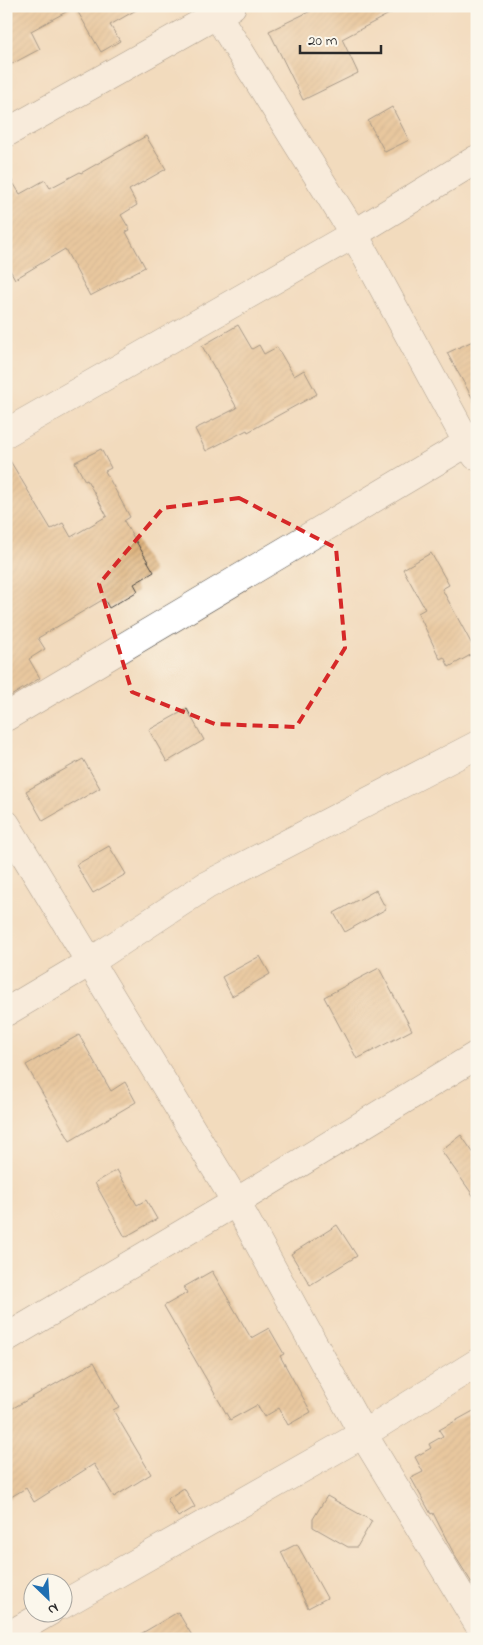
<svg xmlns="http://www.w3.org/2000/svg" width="483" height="1645" font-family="'Indie Flower',sans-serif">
<defs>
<pattern id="building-hatch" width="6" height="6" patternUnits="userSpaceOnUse" patternTransform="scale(1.25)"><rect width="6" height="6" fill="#ddb078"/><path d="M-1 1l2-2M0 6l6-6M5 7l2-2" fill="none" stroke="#b38f63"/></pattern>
</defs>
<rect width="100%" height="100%" fill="#fbf7ec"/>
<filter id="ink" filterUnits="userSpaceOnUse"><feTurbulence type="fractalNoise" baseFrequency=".02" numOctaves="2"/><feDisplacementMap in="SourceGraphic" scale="10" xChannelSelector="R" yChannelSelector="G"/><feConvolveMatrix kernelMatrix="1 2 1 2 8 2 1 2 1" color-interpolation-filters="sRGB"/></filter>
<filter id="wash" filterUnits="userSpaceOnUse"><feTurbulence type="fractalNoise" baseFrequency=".0096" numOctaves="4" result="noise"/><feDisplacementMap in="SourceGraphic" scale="20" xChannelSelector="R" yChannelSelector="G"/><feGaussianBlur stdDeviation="1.12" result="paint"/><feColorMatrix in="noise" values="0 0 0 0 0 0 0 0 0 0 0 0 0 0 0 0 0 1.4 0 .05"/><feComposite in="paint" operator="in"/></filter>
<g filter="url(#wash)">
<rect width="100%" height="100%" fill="#f2dbbd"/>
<g id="blocks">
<path fill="url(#building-hatch)" d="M 6,6 L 143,6 L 110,25 L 120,41 L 101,52 L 75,7 L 31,31 L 40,49 L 6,67 Z
M 321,6 L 404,6 L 342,39 L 358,73 L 303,100 L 269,31 Z
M 392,107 L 409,140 L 385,152 L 368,121 Z
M 146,136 L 166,169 L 129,190 L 137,205 L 121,215 L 130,230 L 126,232 L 145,267 L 90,296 L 65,249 L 15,279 L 6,263 L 6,171 L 20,194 L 45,180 L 50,188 L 80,172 L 81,173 Z
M 238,325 L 252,349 L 259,345 L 264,354 L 277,347 L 294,376 L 304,370 L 317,394 L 248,432 L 247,430 L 206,451 L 195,429 L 237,408 L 202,346 Z
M 477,339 L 477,406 L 447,353 Z
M 101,449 L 111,468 L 105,471 L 130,517 L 124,521 L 154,572 L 134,584 L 138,591 L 109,608 L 104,599 L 38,638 L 45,649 L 29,659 L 40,678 L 6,699 L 6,454 L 51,529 L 63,523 L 71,537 L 107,516 L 87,480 L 85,481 L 75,462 Z
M 431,553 L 449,585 L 442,589 L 476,652 L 449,667 L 444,657 L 440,659 L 418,613 L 425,609 L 403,569 Z
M 187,709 L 204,740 L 167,762 L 149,730 Z
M 83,759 L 100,788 L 43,821 L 26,791 Z
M 109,846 L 126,874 L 93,893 L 76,865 Z
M 376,890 L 386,909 L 345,932 L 334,913 Z
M 260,956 L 270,974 L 232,996 L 222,977 Z
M 379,968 L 412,1030 L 357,1059 L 324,997 Z
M 79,1035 L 111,1091 L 125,1082 L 136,1102 L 70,1141 L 26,1065 Z
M 461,1135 L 477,1158 L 477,1201 L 441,1150 Z
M 117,1170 L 137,1205 L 146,1200 L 157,1219 L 125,1237 L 95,1183 Z
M 337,1225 L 357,1256 L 310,1285 L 291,1254 Z
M 212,1271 L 251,1338 L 269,1328 L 284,1354 L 280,1356 L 311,1412 L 288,1425 L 279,1408 L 264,1417 L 257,1405 L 230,1420 L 164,1306 L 187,1293 L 184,1287 Z
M 94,1362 L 119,1407 L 113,1410 L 151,1474 L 114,1497 L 94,1464 L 34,1502 L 26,1488 L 6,1500 L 6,1412 Z
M 477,1409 L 477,1591 L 455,1556 L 433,1513 L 431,1514 L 411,1478 L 423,1472 L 415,1457 L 431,1448 L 429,1444 L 443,1436 L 439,1430 Z
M 184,1488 L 195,1507 L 178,1517 L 167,1499 Z
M 327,1496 L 372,1521 L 357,1547 L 348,1547 L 313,1527 L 313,1519 Z
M 297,1544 L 327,1598 L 308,1608 L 281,1552 Z
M 178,1612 L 194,1639 L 132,1639 Z"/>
</g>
</g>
<g filter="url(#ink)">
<use href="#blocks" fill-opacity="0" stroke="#494541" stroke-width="1"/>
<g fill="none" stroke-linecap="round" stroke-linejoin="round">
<g stroke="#494541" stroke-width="29">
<path id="minor" d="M 217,15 L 354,234 L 467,442 L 476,456
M 6,133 L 232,6
M 6,433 L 354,234 L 477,159
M 6,717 L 477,437
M 6,824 L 236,1202 L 363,1434 L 477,1622
M 6,1012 L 90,962 L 207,885 L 477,745
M 6,1338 L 236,1202 L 477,1055
M 62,1605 L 363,1434 L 477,1363
M 6,1637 L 49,1612"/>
</g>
<use href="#minor" stroke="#fff" stroke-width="28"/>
</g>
</g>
<path d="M0 0H483V1645H0ZM 239,498 L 336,548 L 345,648 L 296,727 L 215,724 L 132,692 L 99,584 L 163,508 Z" fill="#f2dbbd" fill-opacity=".55" fill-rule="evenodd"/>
<path fill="none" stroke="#d62828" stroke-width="4" stroke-dasharray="10 6" stroke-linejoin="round" d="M 239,498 L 336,548 L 345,648 L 296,727 L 215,724 L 132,692 L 99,584 L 163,508 Z"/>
<rect width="483" height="1645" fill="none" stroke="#fbf7ec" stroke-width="25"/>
<g transform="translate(48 1598) rotate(155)"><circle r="24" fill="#fbf7ec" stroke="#a8a59f"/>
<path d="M0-4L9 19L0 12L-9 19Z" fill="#1f6fb2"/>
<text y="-8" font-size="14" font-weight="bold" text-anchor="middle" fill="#2b2b2b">N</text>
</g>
<path d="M300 45v8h81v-8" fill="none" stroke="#2b2b2b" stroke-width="2.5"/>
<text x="308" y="45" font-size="15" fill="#2b2b2b" stroke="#fbf7ec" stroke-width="4" paint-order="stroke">20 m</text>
</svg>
